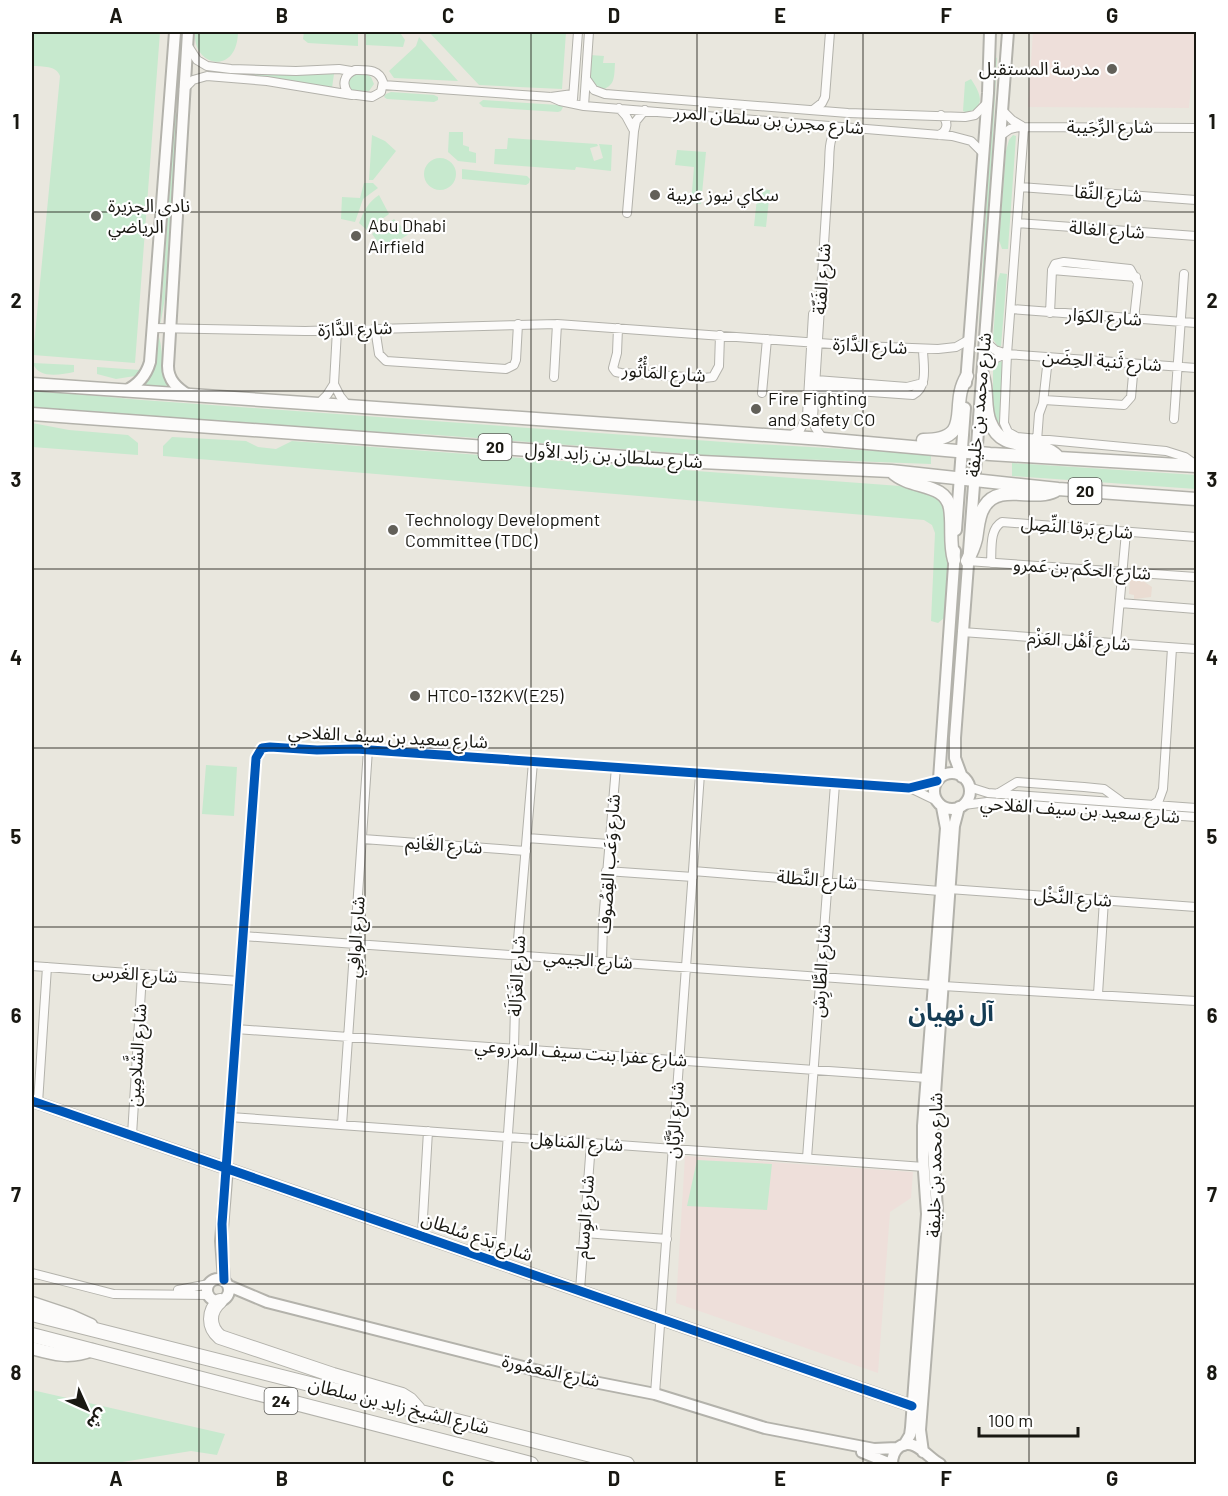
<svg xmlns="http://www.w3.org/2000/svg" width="1228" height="1496" font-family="Barlow,'Noto Sans Arabic',sans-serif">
<rect width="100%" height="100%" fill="#e9e7de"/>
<path fill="#eedfda" d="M 1033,32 L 1196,32 L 1189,108 L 1028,107 Z
M 685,1156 L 913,1172 L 911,1198 L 890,1212 L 878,1373 L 676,1303 Z"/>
<path fill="#eadcd2" d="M 1130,576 L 1136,576 L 1152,587 L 1151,597 L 1134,599 L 1134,595 L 1129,594 Z"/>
<path fill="#c7e9ce" d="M 32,32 L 160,32 L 135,363 L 33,355 L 60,76 C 56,65 43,67 32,66 L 32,72 Z
M 195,32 L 238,32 C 237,77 192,66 195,32 Z
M 304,32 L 358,32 L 358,46 L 308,43 L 303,39 Z
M 366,32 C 378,31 389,35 401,34 L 405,40 L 403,47 L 366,45 Z
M 429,32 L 566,32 L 562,89 L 479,85 Z
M 419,37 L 458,81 L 394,78 L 389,71 L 416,46 Z
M 590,55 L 604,56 L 603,63 L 615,63 C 614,80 615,87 597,91 L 588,85 Z
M 993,56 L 997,58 L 983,326 L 979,325 L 993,97 Z
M 230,72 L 276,75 L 334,74 L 332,88 L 284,79 L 230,74 Z
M 353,72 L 366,74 L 371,77 L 374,84 L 369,91 L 353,92 L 346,88 L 347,76 Z
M 971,79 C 980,93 987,106 967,113 L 963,111 L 965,82 Z
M 391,92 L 434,95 L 438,97 L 438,100 L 434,102 L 387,99 L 384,97 L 386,94 Z
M 483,100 L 558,105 L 563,107 L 561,111 L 558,112 L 483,107 L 479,103 Z
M 175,114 L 177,115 L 165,298 L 160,326 Z
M 449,132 L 463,132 L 463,145 L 469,147 L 469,151 L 476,153 L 476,163 L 458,161 L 448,152 Z
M 372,135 L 385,141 L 396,151 L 373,180 L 369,180 Z
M 1013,135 L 1016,136 L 1008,249 L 1002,249 L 999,240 L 1006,151 L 1009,140 Z
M 508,138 L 597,144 L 598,146 L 590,148 L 594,161 L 603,158 L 599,144 L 612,145 L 611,171 L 576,167 L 575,170 L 494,164 L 495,149 L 507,149 Z
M 677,150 L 706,152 L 701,204 L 691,203 L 694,167 L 675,165 Z
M424 174a16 16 0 1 1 32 0a16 16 0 1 1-32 0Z
M 462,169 L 527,176 L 530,179 L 529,183 L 526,185 L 462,179 Z
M 364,183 L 373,183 L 378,188 L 363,199 L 355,222 L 341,219 L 342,197 L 360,198 Z
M 758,189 L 770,190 L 766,227 L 754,226 Z
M 379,195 L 389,214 L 367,230 L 359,223 C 364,211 368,202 379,195 Z
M 394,219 L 409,234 L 393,244 L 381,246 L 372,234 Z
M 1000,273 L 1007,274 L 1001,346 L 998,347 L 993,339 L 997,283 Z
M 159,337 C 164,354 160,371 170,387 L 142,385 L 153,369 Z
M 1003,361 L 1000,423 L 996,422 L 993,413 L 993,369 L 999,362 Z
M 33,363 L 74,365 L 74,372 C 60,375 38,379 33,363 Z
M 97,367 L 140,370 L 135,376 L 116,379 L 97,374 Z
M 32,390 L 142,400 L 738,443 L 931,454 L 931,464 L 716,456 L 422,434 L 315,430 L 32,407 Z
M 32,423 L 69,430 L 128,435 L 138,443 L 138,455 L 32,447 Z
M 172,437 L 246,441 L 258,447 L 276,449 L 292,441 L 900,486 L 934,495 L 946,505 L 949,543 L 944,618 L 938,623 L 931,621 L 935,533 L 932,525 L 924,520 L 163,456 L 163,446 Z
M 1012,463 L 1196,475 L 1196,489 L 1012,476 Z
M 206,765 L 237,767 L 234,816 L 202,814 Z
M 697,1160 L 772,1164 L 767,1210 L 687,1206 Z
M 32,1390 L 225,1434 L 217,1455 L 191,1451 L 110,1464 L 32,1464 Z"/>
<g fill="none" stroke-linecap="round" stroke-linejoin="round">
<g stroke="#b3b2ab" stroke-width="10">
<path id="street" d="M 188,46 L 197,60 L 207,66 L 231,69 L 296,71 L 339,69 L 351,71
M 355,70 C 368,70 379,69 383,82 L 381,92 L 372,97 L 349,94 C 341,85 344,74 355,70 Z
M 587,80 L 594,90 L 605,94 L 848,113 L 965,117 L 975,115 L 986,104
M 383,85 L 551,97 L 573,94
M 184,89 L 193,80 L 207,76 L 267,81 L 352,95
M 551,97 L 560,101 L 584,106 L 952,136 L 971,141 L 983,153
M 573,99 L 578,32
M 584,106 L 589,32
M 619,108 L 626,116 L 633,129
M 813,110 L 822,103 L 825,97 L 830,32
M 1002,110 L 1012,120 L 1022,126
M 1024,127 L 1007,354 L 1004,423 L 1008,432 L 1017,437 L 1166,451 L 1185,457 L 1196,465
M 939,135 C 948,131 949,121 941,115
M 1000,136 L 1010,129 L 1019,127 L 1196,128
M 1020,187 L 1196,200
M 627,213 L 634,131 L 636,121 L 645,110
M 1017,223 L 1196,236
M 1052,270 L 1136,277
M 1011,309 L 1196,323
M 1050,313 L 1052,270 L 1055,264 L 1064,262 L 1130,269 L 1138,283 L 1134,319
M 153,328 L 305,331 L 557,324 L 860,346 L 938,349 L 956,347 L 970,339
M 375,328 L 379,354 L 386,361 L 506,369 L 514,365 L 516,360 L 518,324
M 618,328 L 617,353 L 613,368 L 616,372 L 621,373 L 704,378 L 713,377 L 719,366 L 720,335
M 986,342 L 995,350 L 1007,354 L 1196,368
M 984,368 L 992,360 L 1005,354
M 554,377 L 557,324
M 816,380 L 907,387 L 923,383
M 334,384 L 340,396 L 348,406
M 815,388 L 913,395 C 929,387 923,363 923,349
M 762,393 L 767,339
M 1044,400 L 1124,405 L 1131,397 L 1134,364
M 318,404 L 327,395 L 334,384 L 337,330
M 1174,419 L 1184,274
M 790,436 L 800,430 L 807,416 L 813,314
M 823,439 L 815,427 L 813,418 L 829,165 C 830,150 827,133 844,127
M 1037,441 L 1039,414 L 1043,403 L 1048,358
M 967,561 L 1196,577
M 991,563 C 992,550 989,529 1002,522 L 1196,537
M 1120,603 L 1196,609
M 962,632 L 1196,649
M 1116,643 L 1126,532
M 969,787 L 988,793 L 1196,808
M 910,788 L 937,801
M 997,794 L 1017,782 L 1084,787 L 1104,789 L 1122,802
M 964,805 L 987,802 L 1196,817
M 1153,805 L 1159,800 L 1163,789 L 1172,648
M 527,838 L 608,844
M 363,839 L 526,851
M 606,871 L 693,877
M 693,871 L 940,891
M 949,889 L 1196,907
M 243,936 L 933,985
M 602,961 L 603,922 L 616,767
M 32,966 L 239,981
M 943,986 L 1196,1001
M 1098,994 L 1104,900
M 236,1029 L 927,1078
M 38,1103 L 47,967
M 230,1117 L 924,1167
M 342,1125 L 368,750
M 132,1135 L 142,974
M 807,1158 L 835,784
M 227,1168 L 256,760 C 257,752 261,747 270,747 L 317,750 L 356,749 L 909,788 L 937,781
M 584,1233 L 667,1239
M 422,1235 L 428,1131
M 499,1262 L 514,1048 L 516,964 L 533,762
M 32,1273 L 114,1294 L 209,1295
M 178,1290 L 209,1284
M 580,1290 L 591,1143
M 655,1394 L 700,774"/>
</g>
<g stroke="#b3b2ab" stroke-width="14">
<path id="secondary" d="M 966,383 L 988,93 L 990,32
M 125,391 C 138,385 146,376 150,362 L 175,32
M 188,395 C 177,388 168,380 168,366 L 188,32
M 956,530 L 965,408
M934 791a18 18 0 1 1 36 0a18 18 0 1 1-36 0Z
M 962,777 L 955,758 L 955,738 L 1008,32
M 939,779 L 955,551
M 32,1101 L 912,1406
M207 1290a11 11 0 1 1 22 0a11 11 0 1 1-22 0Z
M 224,1280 L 221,1241 L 227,1168
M 229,1286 L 267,1302 L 543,1372 L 655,1394 L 765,1428 L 874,1449 L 897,1448
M 904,1445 L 910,1435 L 911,1428 L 927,1214 L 923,1157 L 923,1126 L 946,828 L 942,807
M 862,1452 L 891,1464
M 923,1452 L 920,1430 L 937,1209 L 932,1136 L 954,826 L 959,807
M 892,1464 C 892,1458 893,1452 899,1447 C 914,1436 928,1458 940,1464"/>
</g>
<g stroke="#b3b2ab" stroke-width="15">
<path id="primary" d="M 983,376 C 988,391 984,408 990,422 C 1003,456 1037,436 1057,456
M 32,384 L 823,439 L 990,454 L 1196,466
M 32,414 L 680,461 L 891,471 L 1058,489 L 1196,499
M 923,440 C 976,440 948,406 967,376
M 892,472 C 911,490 945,482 950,508 C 953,526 949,543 954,560
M 967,561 C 971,554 974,547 976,539 C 978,528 978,516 984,507 C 999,482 1033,502 1055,491
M 32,1303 L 71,1316 L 91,1325
M 32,1348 C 53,1354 70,1359 92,1350"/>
</g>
<g stroke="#b3b2ab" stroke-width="16">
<path id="highway" d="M 220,1301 C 208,1311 208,1327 220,1337 L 333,1375 L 402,1395 L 410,1400 L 418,1409
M 32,1314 L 627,1464
M 32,1335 L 531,1464"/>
</g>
<use href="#street" stroke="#fcfbfa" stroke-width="8"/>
<use href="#secondary" stroke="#fcfbfa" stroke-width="10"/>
<use href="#primary" stroke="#fcfbfa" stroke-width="12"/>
<use href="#highway" stroke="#fcfbfa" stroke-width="14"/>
<g stroke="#fff" stroke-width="13">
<path id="cycleway" d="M 32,1101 L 912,1406
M 224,1280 L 222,1224 L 256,758 L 262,748 L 270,747 L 317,750 L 356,749 L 909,788 L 937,781"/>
</g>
<use href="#cycleway" stroke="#0057b8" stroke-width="9"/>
</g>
<path fill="none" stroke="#191812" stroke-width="1.5" stroke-opacity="0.55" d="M 199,32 L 199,1464M 365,32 L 365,1464M 531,32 L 531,1464M 697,32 L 697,1464M 863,32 L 863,1464M 1029,32 L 1029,1464M 32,212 L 1196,212M 32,391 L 1196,391M 32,569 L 1196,569M 32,748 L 1196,748M 32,927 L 1196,927M 32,1106 L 1196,1106M 32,1284 L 1196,1284"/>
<g fill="#626059" stroke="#fff" stroke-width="2">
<circle cx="1112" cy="69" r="6"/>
<circle cx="655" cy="195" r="6"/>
<circle cx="96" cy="216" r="6"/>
<circle cx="356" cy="236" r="6"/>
<circle cx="756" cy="409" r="6"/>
<circle cx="393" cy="530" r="6"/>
<circle cx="415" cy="696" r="6"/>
</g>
<g text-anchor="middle" stroke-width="4.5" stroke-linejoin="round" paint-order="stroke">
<g fill="#fff" stroke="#5e5d59" stroke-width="1.5">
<rect x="478.5" y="434" width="33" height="26" rx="4.5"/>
<rect x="1068.5" y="478" width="33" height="26" rx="4.5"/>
<rect x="264.5" y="1388" width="33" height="26" rx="4.5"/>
</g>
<g font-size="16" font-weight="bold" fill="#191812">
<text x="495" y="453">20</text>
<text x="1085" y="497">20</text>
<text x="281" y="1407">24</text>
</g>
<g font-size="18" fill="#191812" stroke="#fff" text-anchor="start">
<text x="1100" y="75" text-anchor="end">مدرسة المستقبل</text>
<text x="667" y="201">سكاي نيوز عربية</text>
<text x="108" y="212">نادى الجزيرة<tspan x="108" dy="21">الرياضي</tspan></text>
<text x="368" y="232">Abu Dhabi<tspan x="368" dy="21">Airfield</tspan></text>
<text x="768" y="405">Fire Fighting<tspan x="768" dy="21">and Safety CO</tspan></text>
<text x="405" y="526">Technology Development<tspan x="405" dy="21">Committee (TDC)</tspan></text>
<text x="427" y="702">HTCO-132KV(E25)</text>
</g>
<g font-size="18" fill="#191812" stroke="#fff">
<text transform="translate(769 120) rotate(5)" y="6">شارع مجرن بن سلطان المرر</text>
<text x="1110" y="133">شارع الرِّجَيبة</text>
<text transform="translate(1108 194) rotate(4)" y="6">شارع النِّقا</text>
<text transform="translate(1107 230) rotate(4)" y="6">شارع الغالة</text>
<text transform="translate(822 279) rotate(-86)" y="6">شارع الفَنّة</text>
<text transform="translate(1104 317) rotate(4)" y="6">شارع الكوَار</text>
<text transform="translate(355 329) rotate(-2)" y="6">شارع الدَّارَة</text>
<text transform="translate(870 346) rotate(3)" y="6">شارع الدَّارَة</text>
<text transform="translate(1102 361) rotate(4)" y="6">شارع ثَنية الحِضَن</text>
<text transform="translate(664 373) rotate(4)" y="6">شارع المَأْثُور</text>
<text transform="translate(979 405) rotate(-85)" y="6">شارع محمد بن خليفة</text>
<text transform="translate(614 456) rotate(4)" y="6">شارع سلطان بن زايد الأول</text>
<text transform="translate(1077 528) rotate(5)" y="6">شارع بَرقا النِّصِل</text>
<text transform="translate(1082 569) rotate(4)" y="6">شارع الحكَم بن عَمرو</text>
<text transform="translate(1079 641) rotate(4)" y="6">شارع أهْل العَزْم</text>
<text transform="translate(388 737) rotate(3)" y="6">شارع سعيد بن سيف الفلاحي</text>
<text transform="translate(1080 810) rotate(4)" y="6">شارع سعيد بن سيف الفلاحي</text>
<text transform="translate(444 845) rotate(4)" y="6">شارع الغَانِم</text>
<text transform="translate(609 864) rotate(-86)" y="6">شارع وَعَب القِصُوف</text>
<text transform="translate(817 880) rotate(5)" y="6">شارع النَّطلة</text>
<text transform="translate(1073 898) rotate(4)" y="6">شارع النَّخْل</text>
<text transform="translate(356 937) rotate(-86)" y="6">شارع الوافِي</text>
<text transform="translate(588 960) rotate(4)" y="6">شارع الجيمي</text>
<text transform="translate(821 971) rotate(-86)" y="6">شارع الطَّارِش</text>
<text transform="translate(135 974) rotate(4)" y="6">شارع الغَرس</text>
<text transform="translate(517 976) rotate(-87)" y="6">شارع الغَزَالَة</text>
<text transform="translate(581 1053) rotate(4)" y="6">شارع عفرا بنت سيف المزروعي</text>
<text transform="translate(137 1055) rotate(-86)" y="6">شارع الشَّلامِين</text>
<text transform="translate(675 1120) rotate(-86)" y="6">شارع الرَّيَّان</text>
<text transform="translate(577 1142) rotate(4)" y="6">شارع المَناهِل</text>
<text transform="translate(935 1165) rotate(-89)" y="6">شارع محمد بن خليفة</text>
<text transform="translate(585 1217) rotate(-86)" y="6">شارع الوِسام</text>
<text transform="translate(477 1237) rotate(19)" y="6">شارع بَدَع سُلطان</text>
<text transform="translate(551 1371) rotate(12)" y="6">شارع المَعمُورة</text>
<text transform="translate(399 1406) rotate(14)" y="6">شارع الشيخ زايد بن سلطان</text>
</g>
<g font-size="24" font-weight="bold" fill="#153c54" stroke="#fff">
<text x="951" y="1021">آل نهيان</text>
</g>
</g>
<rect width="1228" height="1496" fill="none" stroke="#ffffff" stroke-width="66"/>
<g transform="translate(87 1409) rotate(135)" stroke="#ffffff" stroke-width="4.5" paint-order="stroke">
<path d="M0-4.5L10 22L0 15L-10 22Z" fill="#191812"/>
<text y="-9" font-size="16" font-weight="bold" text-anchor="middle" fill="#191812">ش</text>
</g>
<path d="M979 1427v9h99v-9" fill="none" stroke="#191812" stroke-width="3"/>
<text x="988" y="1427" font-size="18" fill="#191812" stroke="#ffffff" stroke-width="4.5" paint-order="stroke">100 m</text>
<rect x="33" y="33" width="1162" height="1430" fill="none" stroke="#191812" stroke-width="2"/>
<g font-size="20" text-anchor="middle" font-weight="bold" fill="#191812">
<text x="116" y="23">A</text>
<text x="282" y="23">B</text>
<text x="448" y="23">C</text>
<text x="614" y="23">D</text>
<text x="780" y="23">E</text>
<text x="946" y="23">F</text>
<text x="1112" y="23">G</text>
<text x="16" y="129">1</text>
<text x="1212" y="129">1</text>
<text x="16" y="308">2</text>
<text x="1212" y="308">2</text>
<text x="16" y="487">3</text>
<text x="1212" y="487">3</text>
<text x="16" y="665">4</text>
<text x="1212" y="665">4</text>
<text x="16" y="844">5</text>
<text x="1212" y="844">5</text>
<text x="16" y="1023">6</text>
<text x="1212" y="1023">6</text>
<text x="16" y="1202">7</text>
<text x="1212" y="1202">7</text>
<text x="16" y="1380">8</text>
<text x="1212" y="1380">8</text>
<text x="116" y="1486">A</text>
<text x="282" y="1486">B</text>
<text x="448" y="1486">C</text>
<text x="614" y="1486">D</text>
<text x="780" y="1486">E</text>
<text x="946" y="1486">F</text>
<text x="1112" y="1486">G</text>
</g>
</svg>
